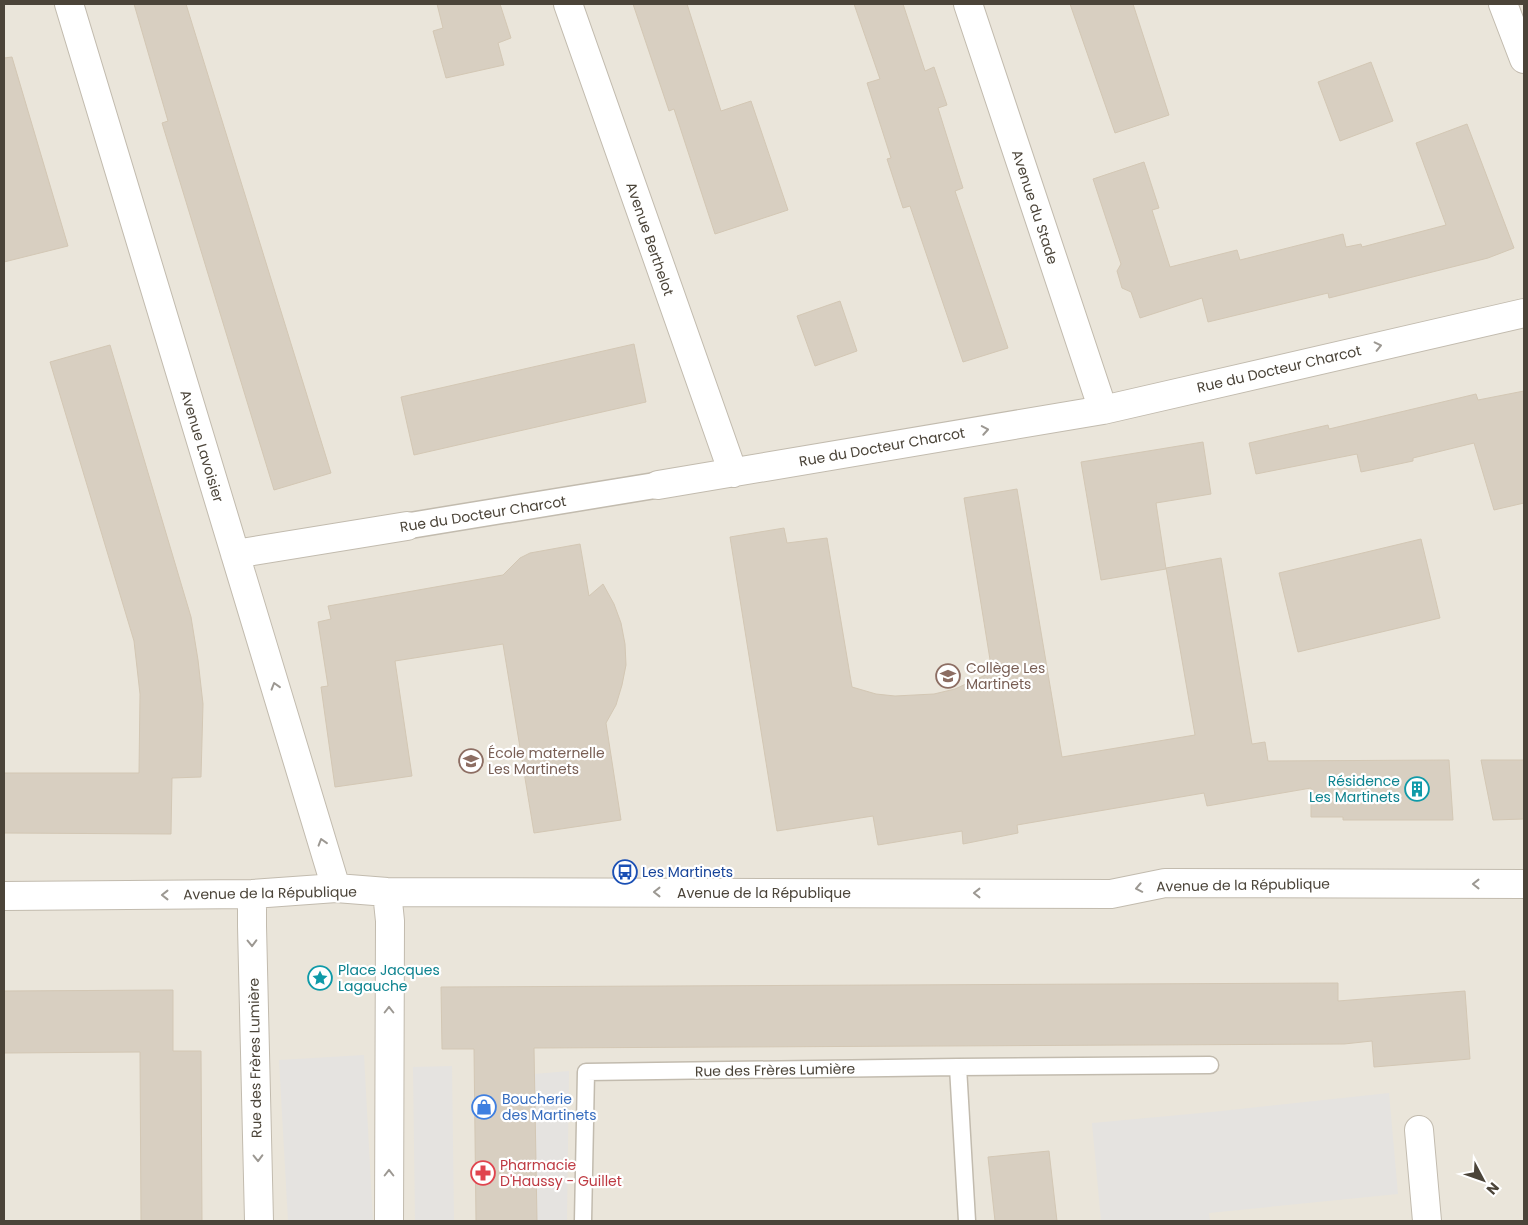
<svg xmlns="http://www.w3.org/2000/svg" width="1528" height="1225" font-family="Poppins,sans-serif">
<rect width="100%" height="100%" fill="#f6f3ec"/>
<path fill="#eae5da" d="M 4,4 L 1524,4 L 1524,1221 L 4,1221 Z"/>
<path fill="#e5e3e0" d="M 364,1055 L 373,1221 L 288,1221 L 279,1060 Z
M 452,1066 L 454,1221 L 415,1221 L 413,1067 Z
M 569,1071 L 567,1221 L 537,1221 L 534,1074 Z
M 1389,1093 L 1398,1194 L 1209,1213 L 1210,1221 L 1101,1221 L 1092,1123 L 1212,1112 Z"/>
<path fill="#d8cfc1" stroke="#d3c7b4" d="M 134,4 L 186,4 L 331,473 L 274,490 L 162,123 L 168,121 Z
M 437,4 L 500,4 L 511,38 L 498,43 L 504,65 L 446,78 L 433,31 L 443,28 Z
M 633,4 L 687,4 L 721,111 L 751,101 L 788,210 L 715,234 L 674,109 L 669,111 Z
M 854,4 L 903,4 L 925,71 L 934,67 L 947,105 L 938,108 L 963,188 L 955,191 L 1008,348 L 963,362 L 910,206 L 903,208 L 887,159 L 891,158 L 867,83 L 880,79 Z
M 1070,4 L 1133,4 L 1169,115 L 1115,133 Z
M 12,57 L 68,246 L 4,262 L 4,58 Z
M 1371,62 L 1393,121 L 1340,141 L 1318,82 Z
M 1467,124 L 1514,248 L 1488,258 L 1329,298 L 1328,293 L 1208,322 L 1202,298 L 1140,318 L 1131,292 L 1122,288 L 1117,271 L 1121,264 L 1093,179 L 1144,162 L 1159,208 L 1152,210 L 1170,267 L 1237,250 L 1240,260 L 1343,234 L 1346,247 L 1361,244 L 1362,247 L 1446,225 L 1416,143 Z
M 840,301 L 857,351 L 815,366 L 797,316 Z
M 634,344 L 646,402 L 414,455 L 401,397 Z
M 110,345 L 191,617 L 198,660 L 203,704 L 201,777 L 172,778 L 171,834 L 4,833 L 4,773 L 139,773 L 140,694 L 134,641 L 50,362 Z
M 1524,391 L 1524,503 L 1494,510 L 1474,443 L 1413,458 L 1413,461 L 1361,472 L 1357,454 L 1256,474 L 1249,443 L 1328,425 L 1329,429 L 1476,394 L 1478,400 Z
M 1203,442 L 1211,494 L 1156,503 L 1166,569 L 1101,580 L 1081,462 Z
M 1017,489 L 1062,757 L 1195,735 L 1166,568 L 1221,558 L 1252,744 L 1265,742 L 1268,761 L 1449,760 L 1453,820 L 1343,820 L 1343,817 L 1311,817 L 1311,788 L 1207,806 L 1204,793 L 1017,825 L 1018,833 L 963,844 L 962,831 L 878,845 L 873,816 L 777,831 L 730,537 L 784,528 L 787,543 L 827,538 L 852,687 L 876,694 L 895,696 L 934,694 L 955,689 L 992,672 L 964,498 Z
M 1421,539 L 1440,618 L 1298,652 L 1279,573 Z
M 580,544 L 589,596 L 603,584 L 614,604 L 621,623 L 625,644 L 626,665 L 622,685 L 616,705 L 606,723 L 621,820 L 534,833 L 503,644 L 395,661 L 412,776 L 335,787 L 321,687 L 328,686 L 318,622 L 331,619 L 328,606 L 503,575 L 520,558 L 530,553 Z
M 1481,760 L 1524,760 L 1524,819 L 1493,820 Z
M 1338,983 L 1338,1001 L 1465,991 L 1470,1059 L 1374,1067 L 1372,1041 L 1344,1044 L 534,1048 L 537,1221 L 476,1221 L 474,1049 L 442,1049 L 441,987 Z
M 173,990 L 173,1051 L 201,1051 L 202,1221 L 141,1221 L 140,1052 L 4,1053 L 4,991 Z
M 1049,1151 L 1057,1221 L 995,1221 L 988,1157 Z"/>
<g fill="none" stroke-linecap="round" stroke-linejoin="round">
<g stroke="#c2bbae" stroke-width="19">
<path id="service" d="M 958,1067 L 1210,1065
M 583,1221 L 586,1072 L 958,1067 L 967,1221"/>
</g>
<g stroke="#c2bbae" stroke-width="28">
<path id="pedestrian" d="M 407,526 L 658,485"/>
</g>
<g stroke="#c2bbae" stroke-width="30">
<path id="minor" d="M 69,4 L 336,888
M 568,4 L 733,473
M 968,4 L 1103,410
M 1503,4 L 1524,59
M 658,485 L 1103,410 L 1524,313
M 235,554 L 407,526
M 387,892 L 390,921 L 389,1221
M 252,894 L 252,926 L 259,1221
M 4,896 L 252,894 L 336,888 L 387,892 L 1111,894 L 1165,883 L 1524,884
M 1419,1130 L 1427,1221"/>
</g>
<use href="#service" stroke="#fff" stroke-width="16"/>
<use href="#pedestrian" stroke="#fff" stroke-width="25"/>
<use href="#minor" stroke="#fff" stroke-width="28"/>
</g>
<defs><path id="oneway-chevron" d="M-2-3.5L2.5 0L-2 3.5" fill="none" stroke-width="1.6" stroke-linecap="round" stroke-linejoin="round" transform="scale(1.25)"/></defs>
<g stroke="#9c9892">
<use href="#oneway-chevron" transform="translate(1378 346) rotate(-13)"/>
<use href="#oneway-chevron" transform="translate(985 430) rotate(-10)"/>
<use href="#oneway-chevron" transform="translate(275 686) rotate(-107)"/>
<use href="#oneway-chevron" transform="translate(322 842) rotate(-107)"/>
<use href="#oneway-chevron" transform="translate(1476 884) rotate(-180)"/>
<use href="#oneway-chevron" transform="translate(1139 888) rotate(169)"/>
<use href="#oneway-chevron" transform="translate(657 892) rotate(-180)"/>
<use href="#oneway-chevron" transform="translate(977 893) rotate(-180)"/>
<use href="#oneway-chevron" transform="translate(165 895) rotate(180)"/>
<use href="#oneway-chevron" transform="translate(252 943) rotate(89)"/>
<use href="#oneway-chevron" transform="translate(389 1010) rotate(-90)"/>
<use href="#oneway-chevron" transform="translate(258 1158) rotate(89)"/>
<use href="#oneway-chevron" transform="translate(389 1173) rotate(-90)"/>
</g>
<defs>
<g id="school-ring" transform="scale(1.25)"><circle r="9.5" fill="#fff" stroke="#8d6e63" stroke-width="1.5"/><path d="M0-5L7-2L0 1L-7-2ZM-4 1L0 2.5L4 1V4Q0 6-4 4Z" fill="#8d6e63"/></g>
<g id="building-ring" transform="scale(1.25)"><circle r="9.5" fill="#fff" stroke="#0f9aa8" stroke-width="1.5"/><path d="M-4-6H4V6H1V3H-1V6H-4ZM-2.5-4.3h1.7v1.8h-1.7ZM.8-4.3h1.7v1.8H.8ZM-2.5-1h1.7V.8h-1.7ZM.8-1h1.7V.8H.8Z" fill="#0f9aa8"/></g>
<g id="bus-ring" transform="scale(1.25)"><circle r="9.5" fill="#fff" stroke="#1a4fb4" stroke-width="1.5"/><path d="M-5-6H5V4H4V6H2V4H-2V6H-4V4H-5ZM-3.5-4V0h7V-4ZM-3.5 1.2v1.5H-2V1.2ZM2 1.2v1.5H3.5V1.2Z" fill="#1a4fb4"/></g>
<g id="sight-ring" transform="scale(1.25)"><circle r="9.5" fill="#fff" stroke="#0f9aa8" stroke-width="1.5"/><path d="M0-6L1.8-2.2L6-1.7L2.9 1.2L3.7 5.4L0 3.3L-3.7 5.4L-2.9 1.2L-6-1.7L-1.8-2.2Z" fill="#0f9aa8"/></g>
<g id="shop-ring" transform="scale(1.25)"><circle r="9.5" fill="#fff" stroke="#3f7fe0" stroke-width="1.5"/><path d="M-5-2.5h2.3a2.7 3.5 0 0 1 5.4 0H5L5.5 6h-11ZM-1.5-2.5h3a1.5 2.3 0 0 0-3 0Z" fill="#3f7fe0"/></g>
<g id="pharmacy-ring" transform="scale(1.25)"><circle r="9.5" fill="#fff" stroke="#e0444e" stroke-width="1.5"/><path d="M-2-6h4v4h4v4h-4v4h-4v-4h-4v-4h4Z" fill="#e0444e"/></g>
</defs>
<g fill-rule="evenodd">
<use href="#school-ring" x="948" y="676"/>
<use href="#school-ring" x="471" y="761"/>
<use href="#building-ring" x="1417" y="789"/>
<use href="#bus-ring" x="625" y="872"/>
<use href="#sight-ring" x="320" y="978"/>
<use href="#shop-ring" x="484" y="1107"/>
<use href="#pharmacy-ring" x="483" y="1173"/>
</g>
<g text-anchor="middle" stroke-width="4.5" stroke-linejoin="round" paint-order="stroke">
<g font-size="14" fill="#4b4439" stroke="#fff">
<text transform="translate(1035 207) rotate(72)" y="5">Avenue du Stade</text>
<text transform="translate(650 239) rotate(71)" y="5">Avenue Berthelot</text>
<text transform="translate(1279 369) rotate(-13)" y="5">Rue du Docteur Charcot</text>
<text transform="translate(202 446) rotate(73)" y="5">Avenue Lavoisier</text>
<text transform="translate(882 447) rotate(-10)" y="5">Rue du Docteur Charcot</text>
<text transform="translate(483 514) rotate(-9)" y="5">Rue du Docteur Charcot</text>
<text transform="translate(1243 885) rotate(-1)" y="5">Avenue de la République</text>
<text transform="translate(270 893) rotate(-1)" y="5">Avenue de la République</text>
<text x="764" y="898">Avenue de la République</text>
<text transform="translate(255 1058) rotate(-91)" y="5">Rue des Frères Lumière</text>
<text transform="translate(775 1070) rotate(-1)" y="5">Rue des Frères Lumière</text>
</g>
<g font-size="14" fill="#785e54" stroke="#fff" text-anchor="start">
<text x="966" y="673">Collège Les<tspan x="966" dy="16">Martinets</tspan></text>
<text x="488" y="758">École maternelle<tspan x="488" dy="16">Les Martinets</tspan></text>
</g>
<g font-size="14" fill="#0d838f" stroke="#fff" text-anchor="end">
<text x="1400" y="786">Résidence<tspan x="1400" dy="16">Les Martinets</tspan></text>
<text x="338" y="975" text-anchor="start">Place Jacques<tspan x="338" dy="16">Lagauche</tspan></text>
</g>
<g font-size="14" fill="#164399" stroke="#fff" text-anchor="start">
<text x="642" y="877">Les Martinets</text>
</g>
<g font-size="14" fill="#366cbe" stroke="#fff" text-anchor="start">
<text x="502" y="1104">Boucherie<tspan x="502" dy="16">des Martinets</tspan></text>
</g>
<g font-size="14" fill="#be3a42" stroke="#fff" text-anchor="start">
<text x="500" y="1170">Pharmacie<tspan x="500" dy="16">D'Haussy - Guillet</tspan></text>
</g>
</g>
<rect width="1528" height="1225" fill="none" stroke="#4b4439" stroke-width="10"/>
<g transform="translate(1483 1180) rotate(131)" stroke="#ffffff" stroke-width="4" paint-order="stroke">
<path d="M0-4L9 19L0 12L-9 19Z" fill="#4b4439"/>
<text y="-8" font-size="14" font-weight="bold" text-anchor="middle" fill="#4b4439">N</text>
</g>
</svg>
